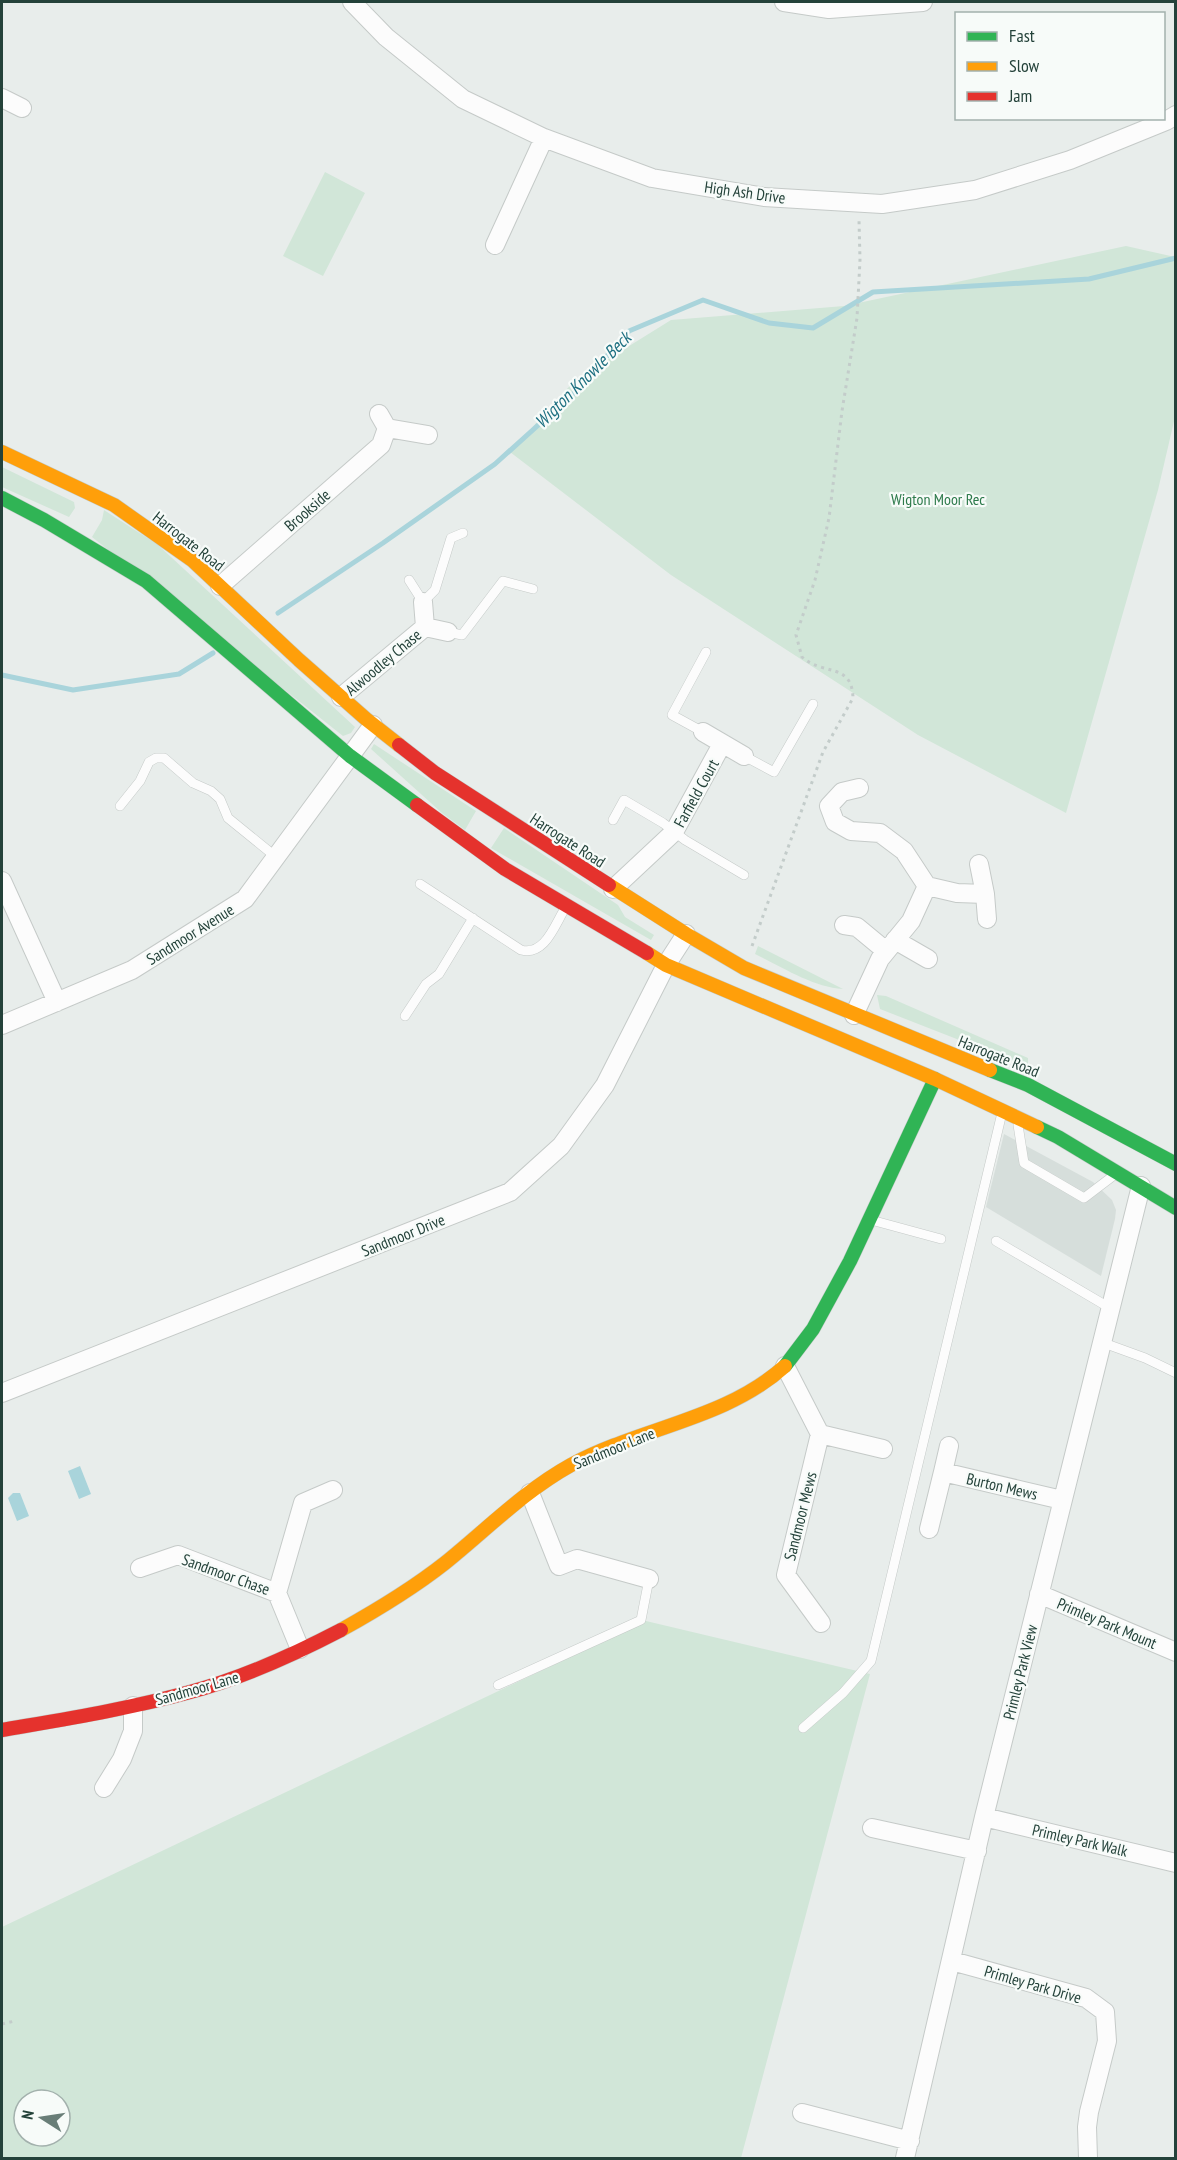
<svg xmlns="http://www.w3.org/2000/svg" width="1177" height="2160" font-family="'PT Sans Narrow',sans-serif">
<rect width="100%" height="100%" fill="#e8edeb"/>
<path fill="#d6dedb" d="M 1004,1134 L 1093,1182 L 1112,1200 L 1116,1210 L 1115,1219 L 1101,1276 L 986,1207 Z"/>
<path fill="#d1e6d8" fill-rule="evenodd" d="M 325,172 L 365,193 L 323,276 L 283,256 Z
M 1126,246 L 1175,257 L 1175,417 L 1158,490 L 1066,813 L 918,735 L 671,575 L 510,452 L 576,379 L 671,320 L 844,306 Z
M 2,467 L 74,502 L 75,508 L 69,517 L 2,487 Z
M 104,510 L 158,545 L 355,727 L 351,733 L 343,736 L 92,537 L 102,520 Z
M 374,744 L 476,811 L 465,830 L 442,813 L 371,749 Z
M 504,828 L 618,905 L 625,917 L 654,935 L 651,940 L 491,848 Z
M 758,946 L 843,989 C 813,987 782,967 755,954 Z
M 877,995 L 886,996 L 1028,1058 L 1028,1067 L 880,1009 Z
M 646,1621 L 870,1674 L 741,2158 L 2,2158 L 2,1927 ZM 24,2100 L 60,2100 L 60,2136 L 24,2136 Z"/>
<path fill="#a9d4db" d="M 80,1466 L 91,1494 L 79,1499 L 68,1471 Z
M 13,1493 L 20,1493 L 29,1516 L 17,1521 L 8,1498 Z"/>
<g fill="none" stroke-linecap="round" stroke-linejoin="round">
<path stroke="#a9d4db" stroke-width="5" d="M 278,613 L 383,543 L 495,464 L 576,391 L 629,331 L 703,300 L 769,323 L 813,328 L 873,292 L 1089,279 L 1176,258
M 2,675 L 73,690 L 179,674 L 213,653"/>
<g stroke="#c5cac8" stroke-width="10">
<path id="lane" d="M 409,580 L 423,602 L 435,590 L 451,538 L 463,533
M 448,632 L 462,635 L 503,581 L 533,589
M 703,732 L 672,715 L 706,652
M 744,756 L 774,772 L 813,704
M 120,806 L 140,781 L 149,762 L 156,758 L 164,758 L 193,783 L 211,791 L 220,799 L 228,818 L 276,857
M 613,820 L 624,800 L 663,823 L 685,840 L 744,875
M 420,884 L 521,950 C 544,956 554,927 564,910
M 405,1016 L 426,984 L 439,974 L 473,918
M 1018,1125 L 1024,1163 L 1084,1198 L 1113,1176
M 871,1220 L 941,1239
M 996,1241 L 1110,1308
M 1101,1342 L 1145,1358 L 1176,1373
M 498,1685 L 641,1620 L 649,1579
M 803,1728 L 843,1693 L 871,1661 L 1001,1117"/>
</g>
<g stroke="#c5cac8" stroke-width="20">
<path id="street" d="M 352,2 L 386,37 L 463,99 L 544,138 L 652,178 L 764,197 L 882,204 L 975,190 L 1070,160 L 1166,121 L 1176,115
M 784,2 L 829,9 L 923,2
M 2,98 L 22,108
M 495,245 L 544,138
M 387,428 L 428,435
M 220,586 L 381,445 L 387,428 L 379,414
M 423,602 L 425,627
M 341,697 L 425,627 L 448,632
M 703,732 L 744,756
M 979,864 L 985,894
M 2,881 L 57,1002
M 927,886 L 957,893 L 985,894 L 987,919
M 613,889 L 674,832 L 722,744
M 844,925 L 857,927 L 886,951
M 895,940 L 928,959
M 854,1015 L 880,959 L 911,921 L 927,886 L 904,851 L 880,833 L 851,831 L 835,822 L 829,806 L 842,792 L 859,788
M 2,1025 L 132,970 L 245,899 L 373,725
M 785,1366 L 820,1434 L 786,1575 L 821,1623
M 2,1393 L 510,1192 L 561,1146 L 605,1085 L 666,965 L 686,934
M 820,1434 L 883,1449
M 943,1472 L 949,1446
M 530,1493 L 559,1566 L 577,1559 L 649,1579
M 929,1529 L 943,1472 L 1062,1500
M 140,1568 L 178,1555 L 277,1593 L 300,1649
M 277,1593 L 303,1503 L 333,1490
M 1039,1594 L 1176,1652
M 104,1788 L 122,1759 L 133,1731 L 133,1706
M 984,1817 L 1176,1863
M 872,1828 L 977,1851
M 952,1961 L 1086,1998 L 1105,2012 L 1107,2041 L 1089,2112 L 1087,2127 L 1088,2158
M 802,2113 L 910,2141
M 905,2158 L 984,1817 L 1141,1186"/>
</g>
<g stroke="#c3cbc8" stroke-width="15">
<path id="fast" d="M 2,498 L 44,520 L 146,581 L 350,756 L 417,805
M 990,1070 L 1028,1085 L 1176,1164
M 1037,1127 L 1058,1137 L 1176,1208
M 785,1366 L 813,1329 L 850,1261 L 935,1079"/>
</g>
<g stroke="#c3cbc8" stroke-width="15">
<path id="slow" d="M 2,452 L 114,505 L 192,560 L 299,660 L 366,719 L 399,745
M 609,885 L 686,934 L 744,968 L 990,1070
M 647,953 L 666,965 L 935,1079 L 1037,1127
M 341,1630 C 377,1610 412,1589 445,1563 C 486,1530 524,1491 571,1465 C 641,1427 725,1420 785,1366"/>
</g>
<g stroke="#c3cbc8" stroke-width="15">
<path id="jam" d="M 399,745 L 435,773 L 609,885
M 417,805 L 505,869 L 647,953
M 2,1730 C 65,1719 128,1709 190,1692 C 243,1678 293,1655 341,1630"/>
</g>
<path stroke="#c3ccca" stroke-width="3" stroke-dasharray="3 4.5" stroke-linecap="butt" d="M 752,946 L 823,752 L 853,698 C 852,662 823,676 802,657 L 796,635 L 815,580 L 829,518 L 842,411 L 857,318 L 860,260 L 859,220
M 2,2024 L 15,2021"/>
<use href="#lane" stroke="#fcfcfc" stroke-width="9"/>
<use href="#street" stroke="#fcfcfc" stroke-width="18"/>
<use href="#fast" stroke="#30b455" stroke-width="14"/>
<use href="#slow" stroke="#ff9f0a" stroke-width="14"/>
<use href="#jam" stroke="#e5322d" stroke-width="14"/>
</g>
<g text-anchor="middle" stroke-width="4.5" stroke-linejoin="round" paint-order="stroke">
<g font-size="16" fill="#24423a" stroke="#f7fbf9">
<text transform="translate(745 192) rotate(8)" y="6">High Ash Drive</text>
<text transform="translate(307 510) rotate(-41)" y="6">Brookside</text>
<text transform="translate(189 541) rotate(38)" y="6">Harrogate Road</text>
<text transform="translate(383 662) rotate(-40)" y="6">Alwoodley Chase</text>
<text transform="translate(696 793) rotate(-61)" y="6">Farfield Court</text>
<text transform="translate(568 840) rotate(33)" y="6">Harrogate Road</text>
<text transform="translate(190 934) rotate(-32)" y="6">Sandmoor Avenue</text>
<text transform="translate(999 1056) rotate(22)" y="6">Harrogate Road</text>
<text transform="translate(403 1235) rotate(-22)" y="6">Sandmoor Drive</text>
<text transform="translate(614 1448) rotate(-22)" y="6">Sandmoor Lane</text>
<text transform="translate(1002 1486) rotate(13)" y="6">Burton Mews</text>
<text transform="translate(800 1516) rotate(-76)" y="6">Sandmoor Mews</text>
<text transform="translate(226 1574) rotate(20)" y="6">Sandmoor Chase</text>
<text transform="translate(1107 1623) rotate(23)" y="6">Primley Park Mount</text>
<text transform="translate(1020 1672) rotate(-76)" y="6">Primley Park View</text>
<text transform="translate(197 1688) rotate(-16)" y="6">Sandmoor Lane</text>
<text transform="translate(1080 1840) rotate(13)" y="6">Primley Park Walk</text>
<text transform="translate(1033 1984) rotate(16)" y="6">Primley Park Drive</text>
</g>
<g font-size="16" fill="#2d7a4b" stroke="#f7fbf9">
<text x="938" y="505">Wigton Moor Rec</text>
</g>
<g font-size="18" font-style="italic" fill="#1c6f80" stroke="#f7fbf9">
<text transform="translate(583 380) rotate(-45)" y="6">Wigton Knowle Beck</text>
</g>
</g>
<rect width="1177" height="2160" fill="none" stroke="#24423a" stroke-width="6"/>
<rect x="955" y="12" width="210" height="108" fill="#f7fbf9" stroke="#a3b1ad" stroke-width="1.5"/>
<rect x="967" y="32" width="30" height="9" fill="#30b455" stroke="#a3b1ad" stroke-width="1.5"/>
<text x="1009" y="42" font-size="18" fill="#24423a">Fast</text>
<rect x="967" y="62" width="30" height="9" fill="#ff9f0a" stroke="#a3b1ad" stroke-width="1.5"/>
<text x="1009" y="72" font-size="18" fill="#24423a">Slow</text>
<rect x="967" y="92" width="30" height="9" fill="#e5322d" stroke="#a3b1ad" stroke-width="1.5"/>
<text x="1009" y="102" font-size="18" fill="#24423a">Jam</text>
<g transform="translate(42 2118) rotate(282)"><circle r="28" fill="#f7fbf9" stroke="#a3b1ad" stroke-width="1.5"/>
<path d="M0-4.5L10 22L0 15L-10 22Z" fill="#697e78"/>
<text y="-9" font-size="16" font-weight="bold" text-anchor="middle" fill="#24423a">N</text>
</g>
</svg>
